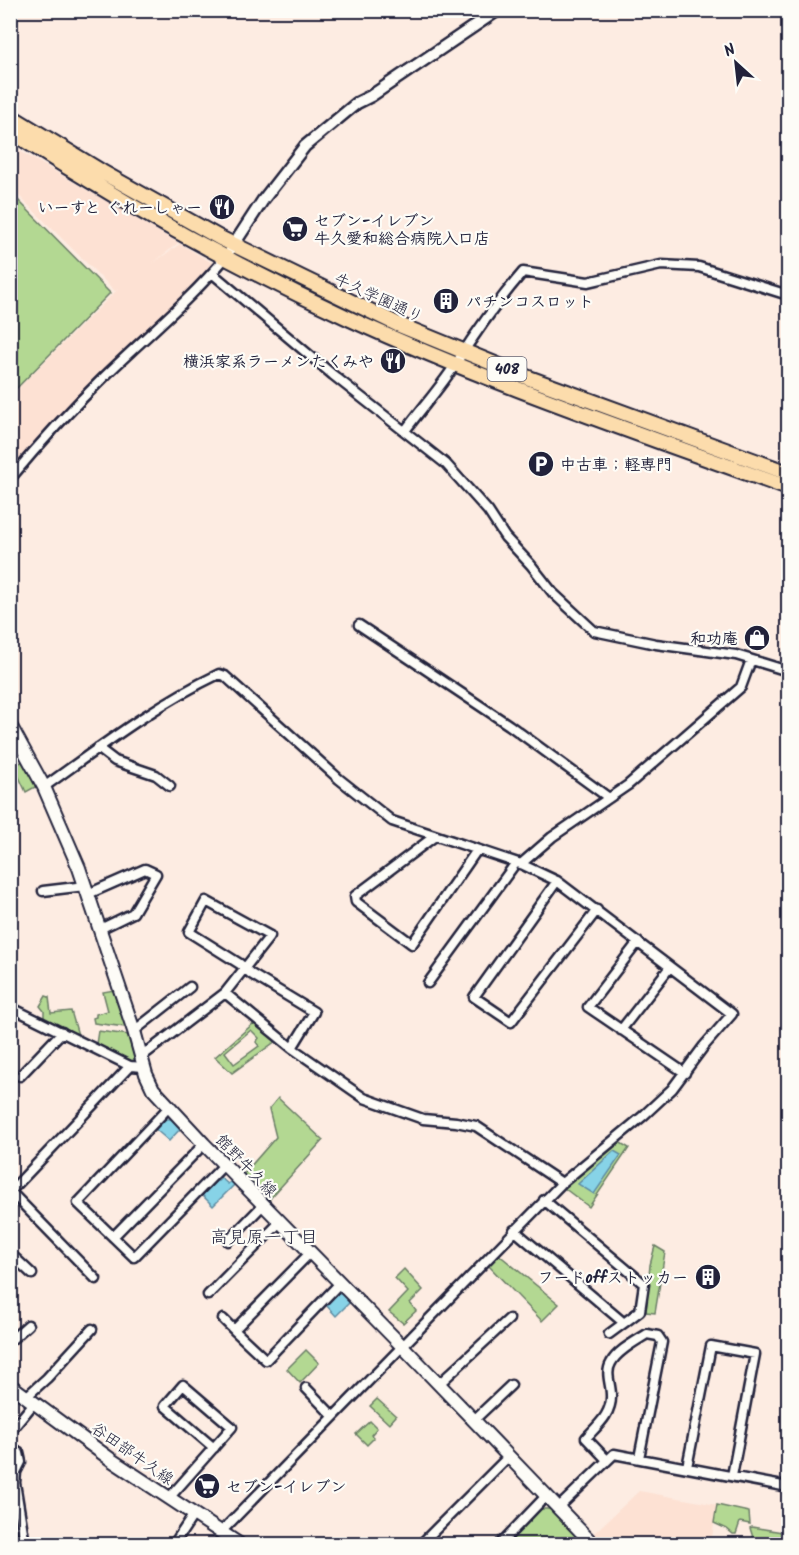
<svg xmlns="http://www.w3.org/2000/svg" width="799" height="1555" font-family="Kalam,'Klee One',sans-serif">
<rect width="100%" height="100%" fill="#fdece2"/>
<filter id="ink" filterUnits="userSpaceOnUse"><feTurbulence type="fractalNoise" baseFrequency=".0167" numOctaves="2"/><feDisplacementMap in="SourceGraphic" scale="12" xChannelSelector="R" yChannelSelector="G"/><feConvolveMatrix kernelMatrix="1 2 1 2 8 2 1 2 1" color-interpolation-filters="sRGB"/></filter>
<g filter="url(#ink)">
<path fill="#fde1d3" d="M 11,146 L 178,243 L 153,263 L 180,244 L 214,264 L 11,475 L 11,395 L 118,289 L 115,291 L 11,188 Z
M 639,1491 L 717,1505 L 711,1544 L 600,1544 L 592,1535 Z"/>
<path fill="#b3d892" stroke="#6a7d66" stroke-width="1.5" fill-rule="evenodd" d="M 11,193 L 110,293 L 11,394 L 10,394 Z
M 23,761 L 37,786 L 26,792 L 19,777 L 11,782 L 10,768 Z
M 114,990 L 126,1027 L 94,1023 L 93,1018 L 96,1017 L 96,1014 L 108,1011 L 103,992 Z
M 46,996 L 49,997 L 51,1013 L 71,1011 L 78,1035 L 44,1018 L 44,1011 L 40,1006 Z
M 254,1023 L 276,1041 L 232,1073 L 215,1057 ZM 251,1030 L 259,1038 L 256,1042 L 259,1046 L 234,1064 L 225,1052 Z
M 98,1031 L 129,1035 L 136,1058 L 133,1062 L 96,1044 Z
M 278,1098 L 323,1140 L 267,1202 L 242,1176 L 276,1137 L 269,1109 Z
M 619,1142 L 629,1148 L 589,1207 L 564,1188 Z
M 655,1246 L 665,1252 L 655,1313 L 646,1312 L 650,1265 Z
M 498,1254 L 559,1304 L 542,1321 L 488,1265 Z
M 404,1269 L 423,1290 L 410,1303 L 416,1311 L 403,1323 L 389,1312 L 408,1292 L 395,1278 Z
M 306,1350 L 319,1363 L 300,1383 L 287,1369 Z
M 377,1399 L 396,1416 L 389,1424 L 370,1406 Z
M 370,1421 L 377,1428 L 371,1435 L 374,1438 L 367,1445 L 356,1434 Z
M 717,1505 L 749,1512 L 750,1524 L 740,1522 L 736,1534 L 733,1534 L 727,1529 L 714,1523 Z
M 539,1509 L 554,1509 L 581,1537 C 575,1542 569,1540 563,1544 L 518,1544 L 512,1539 Z
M 752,1527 L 788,1533 L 788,1544 L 755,1544 L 750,1528 Z"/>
<path fill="#87d3e7" stroke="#5f8ca2" stroke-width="1.5" d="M 164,1119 L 171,1119 L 181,1128 L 169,1141 L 155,1129 Z
M 614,1151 L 621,1155 L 594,1194 L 578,1184 Z
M 221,1178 L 228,1184 L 231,1181 L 235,1184 L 213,1206 L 202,1195 L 216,1180 L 218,1181 Z
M 336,1294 L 344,1294 L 351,1301 L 336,1316 L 326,1305 Z"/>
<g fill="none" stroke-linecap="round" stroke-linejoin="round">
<g stroke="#22223b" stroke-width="13">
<path id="minor" d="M 212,273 L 333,375 L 446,464 L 488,511 L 505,537 L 531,565 L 553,593 L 594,631 L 656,644 L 736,655 L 788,671
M 405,431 C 421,409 440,388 455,365 C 476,332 498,301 523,272 L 588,282 L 661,265 L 699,267 L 788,295
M 10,479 C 40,443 71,409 104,377 C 145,337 189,301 226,257
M 359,625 L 509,725 L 609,798
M 98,748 L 115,761 L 156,775 L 170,786
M 44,787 C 100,747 156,704 219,674 L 225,676 L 339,779 L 392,821 L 521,864 L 557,881 L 732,1014 L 704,1046 L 672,1089 L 643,1116 L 562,1183 L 221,1532
M 435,836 L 355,896 L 356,902 L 412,944 L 477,850
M 521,864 L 552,837 L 628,785 L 741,687 L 751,660
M 557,881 L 474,997 L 511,1022 L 597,910
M 43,891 L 85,886
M 88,894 L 145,869 L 156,874 L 133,913 L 100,929
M 10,914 L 10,915
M 638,942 L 588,1007 L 685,1073
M 428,983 L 515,864
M 225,993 L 292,1048 L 364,1098 L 423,1119 L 456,1122 L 476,1126 L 562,1183
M 10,1007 L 130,1066 L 144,1067
M 621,1030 L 670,967
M 134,1031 L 190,987
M 141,1057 L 225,993 L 270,936 L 206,901 L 189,932 L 240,964 L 251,974 L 314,1012 L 292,1048
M 20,1076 L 62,1032
M 169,1107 L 78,1203 L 134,1257 L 224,1165
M 10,1192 L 130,1066
M 11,1192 L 96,1279
M 514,1230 L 624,1323 L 640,1311 L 644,1284 L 544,1200
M 113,1237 L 204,1144
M 228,1241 L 263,1205
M 310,1253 L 234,1330 L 266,1360 L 340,1283
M 10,1263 L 15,1258 L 32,1274
M 208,1295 L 280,1222
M 223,1319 L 234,1330
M 609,1334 L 624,1323
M 10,1341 L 28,1325
M 439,1384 L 509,1319
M 306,1388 L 333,1416
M 26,1397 L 47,1378 L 92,1329
M 474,1420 L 511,1385
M 10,1432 L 34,1403
M 10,1447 L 19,1453 L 21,1462 L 16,1472 L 15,1483 L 25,1544
M 607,1460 L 586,1438 C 598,1425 612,1414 611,1395 C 611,1384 605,1373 611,1363 C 617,1351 636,1341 647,1334 L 658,1336 L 662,1342 L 639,1458
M 687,1467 L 711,1346 L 755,1354 L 732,1476
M 169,1498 L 232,1427 L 183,1385 L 165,1406 L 214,1448
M 558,1508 L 614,1454 L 788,1487
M 151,1544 L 174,1544 L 194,1514
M 421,1544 L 509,1456
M 500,1544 L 547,1495"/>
</g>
<g stroke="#22223b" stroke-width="15">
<path id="tertiary" d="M 231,249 L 263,200 L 305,146 L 357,103 L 371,96 L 498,10"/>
</g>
<g stroke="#22223b" stroke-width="16">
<path id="secondary" d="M 10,725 L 44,787 L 79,868 L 134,1031 L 146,1074 L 153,1089 L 204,1144 L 408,1352 L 593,1544
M 10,1385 L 113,1461 L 239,1544"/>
</g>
<g stroke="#22223b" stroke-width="18">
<path id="trunk" d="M 10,116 L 102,172 L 220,238 L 397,324 L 529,378 L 788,473
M 10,131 C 118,201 231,264 348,318 C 491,384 641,434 788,488"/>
</g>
<use href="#minor" stroke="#fdfcf7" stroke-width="8"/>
<use href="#tertiary" stroke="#fdfcf7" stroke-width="10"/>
<use href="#secondary" stroke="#fdfcf7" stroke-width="12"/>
<use href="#trunk" stroke="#fcdcac" stroke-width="14"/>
</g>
</g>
<defs>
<g id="restaurant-disc" transform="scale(1.35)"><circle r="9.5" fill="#22223b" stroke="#fdfcf7"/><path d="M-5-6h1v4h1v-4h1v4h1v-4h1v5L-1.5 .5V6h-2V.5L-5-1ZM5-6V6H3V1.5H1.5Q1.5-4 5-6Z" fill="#fff"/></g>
<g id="supermarket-disc" transform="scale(1.35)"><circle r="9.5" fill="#22223b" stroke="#fdfcf7"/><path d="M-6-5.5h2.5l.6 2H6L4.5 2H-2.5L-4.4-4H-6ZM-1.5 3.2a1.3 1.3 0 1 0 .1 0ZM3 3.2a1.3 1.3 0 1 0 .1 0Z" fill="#fff"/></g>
<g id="building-disc" transform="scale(1.35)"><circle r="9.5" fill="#22223b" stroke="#fdfcf7"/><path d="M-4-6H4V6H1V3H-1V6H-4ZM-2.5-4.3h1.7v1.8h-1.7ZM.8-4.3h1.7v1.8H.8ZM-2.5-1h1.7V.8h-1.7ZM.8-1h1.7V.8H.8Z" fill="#fff"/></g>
<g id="parking-disc" transform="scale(1.35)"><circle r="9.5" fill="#22223b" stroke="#fdfcf7"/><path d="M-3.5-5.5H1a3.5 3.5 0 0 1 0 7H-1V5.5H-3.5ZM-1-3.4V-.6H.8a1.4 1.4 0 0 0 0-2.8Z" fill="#fff"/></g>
<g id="shop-disc" transform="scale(1.35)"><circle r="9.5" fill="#22223b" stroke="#fdfcf7"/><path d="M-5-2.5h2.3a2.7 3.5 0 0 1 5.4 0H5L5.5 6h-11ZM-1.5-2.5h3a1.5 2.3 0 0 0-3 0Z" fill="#fff"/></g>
</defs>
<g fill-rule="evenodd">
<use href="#restaurant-disc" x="222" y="207"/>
<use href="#supermarket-disc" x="295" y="229"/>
<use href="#building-disc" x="446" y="301"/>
<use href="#restaurant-disc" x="393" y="361"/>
<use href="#parking-disc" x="541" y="464"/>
<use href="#shop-disc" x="757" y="638"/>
<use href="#building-disc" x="708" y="1277"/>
<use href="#supermarket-disc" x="207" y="1486"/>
</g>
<g text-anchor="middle" stroke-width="4.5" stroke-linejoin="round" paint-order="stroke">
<rect fill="#fdfcf7" stroke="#646373" stroke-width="1.5" x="487.5" y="357" width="39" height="24" rx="4.5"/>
<g font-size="15" font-weight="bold" fill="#22223b">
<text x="507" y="374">408</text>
</g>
<g font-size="16" font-weight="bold" fill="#22223b" stroke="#fdfcf7" text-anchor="end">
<text x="202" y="213">いーすと ぐれーしゃー</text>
<text x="314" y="226" text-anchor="start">セブン-イレブン<tspan x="314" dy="18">牛久愛和総合病院入口店</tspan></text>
<text x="466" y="307" text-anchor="start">パチンコスロット</text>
<text x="374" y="367">横浜家系ラーメンたくみや</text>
<text x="560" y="470" text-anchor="start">中古車；軽専門</text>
<text x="738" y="644">和功庵</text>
<text x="688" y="1283">フードoffストッカー</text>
<text x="226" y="1492" text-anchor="start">セブン-イレブン</text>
</g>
<g font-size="16" fill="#22223b" stroke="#fdfcf7">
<text transform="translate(379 297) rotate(25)" y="6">牛久学園通り</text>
<text transform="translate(247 1165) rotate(46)" y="6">館野牛久線</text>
<text transform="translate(133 1453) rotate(35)" y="6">谷田部牛久線</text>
</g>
<g font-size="18" fill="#22223b" stroke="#fdfcf7">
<text x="264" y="1243">高見原一丁目</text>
</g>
</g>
<rect width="799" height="1555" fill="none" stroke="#fdfcf7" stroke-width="36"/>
<rect x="18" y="18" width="763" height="1519" fill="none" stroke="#22223b" stroke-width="2" filter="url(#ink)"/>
<g transform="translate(736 63) rotate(333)" stroke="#fdfcf7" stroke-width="4.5" paint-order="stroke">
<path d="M0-4.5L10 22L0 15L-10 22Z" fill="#22223b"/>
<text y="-9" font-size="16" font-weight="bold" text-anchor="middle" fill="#22223b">N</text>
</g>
</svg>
